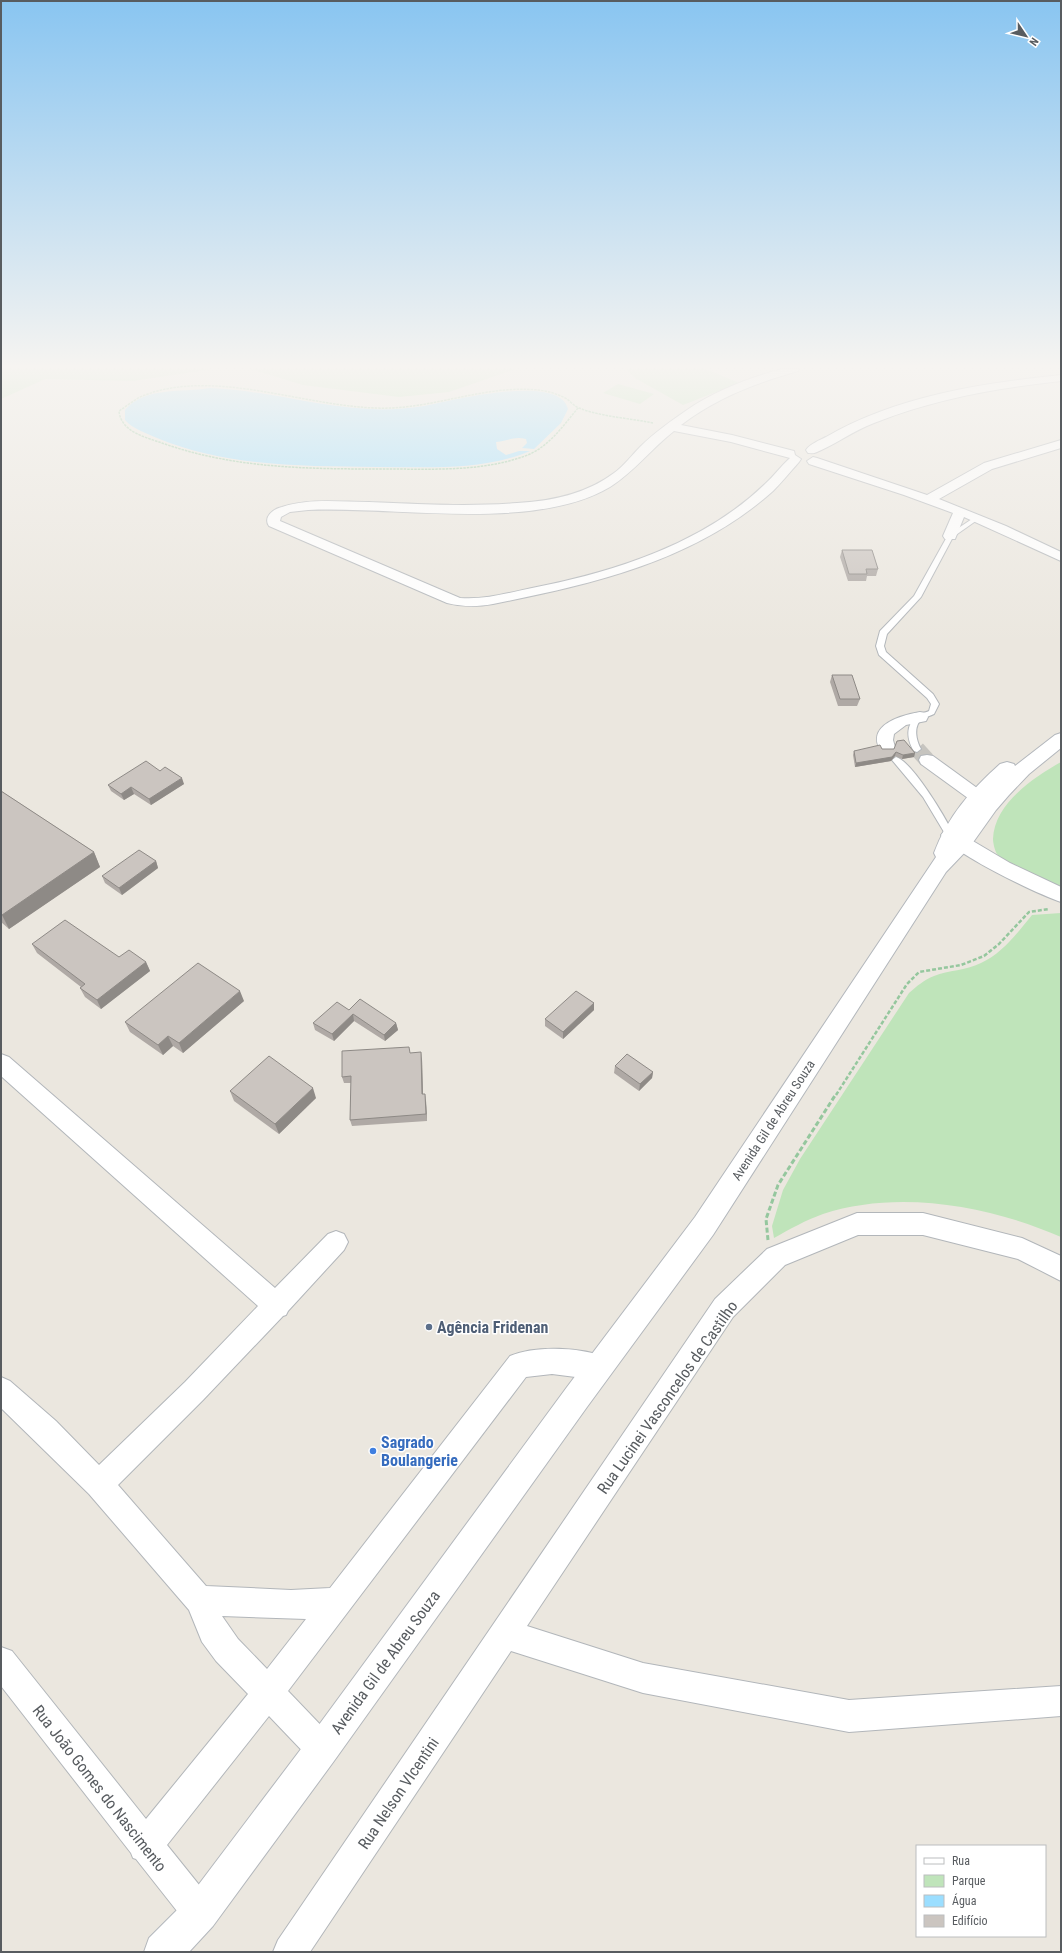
<svg xmlns="http://www.w3.org/2000/svg" width="1062" height="1953" font-family="'Roboto Condensed',sans-serif">
<style>
.green{fill:#bfe4ba}
.water{fill:#9bdeff}
.lines{fill:none;stroke-linecap:round;stroke-linejoin:round}
.street-tunnel{stroke:#c6c4bf;stroke-width:16;stroke-dasharray:16 8;stroke-linecap:butt}
.lane-casing{stroke:#b2b6ba;stroke-width:2}
.street-casing{stroke:#b2b6ba;stroke-width:2}
.secondary-casing{stroke:#b3b7bc;stroke-width:2}
.path-far2{stroke:#95c79e;stroke-width:1.5;stroke-dasharray:2.5 1;stroke-linecap:butt}
.path-far1{stroke:#95c79e;stroke-width:2.5;stroke-dasharray:4 2;stroke-linecap:butt}
.path{stroke:#95c79e;stroke-width:3;stroke-dasharray:5 2.5;stroke-linecap:butt}
.lane{fill:#fff;fill-rule:evenodd}
.street{fill:#fff;fill-rule:evenodd}
.secondary{fill:#fff;fill-rule:evenodd}
.wall{fill:#afa9a5}
.shaded-wall{fill:#8e8a86}
.building{fill:#cbc5c0;stroke:#8e8a86}
.service-dot{fill:#5c6f8a;stroke:#fff;stroke-width:1.5}
.shop-dot{fill:#3f7fe0;stroke:#fff;stroke-width:1.5}
.labels{text-anchor:middle;stroke-width:3;stroke-linejoin:round;paint-order:stroke}
.street-label{font-size:13px;fill:#585c60;stroke:#fff}
.near-service-label{font-size:16px;font-weight:bold;fill:#4e5e75;stroke:#fff;text-anchor:start}
.near-street-label{font-size:16px;fill:#585c60;stroke:#fff}
.near-shop-label{font-size:16px;font-weight:bold;fill:#366cbe;stroke:#fff;text-anchor:start}
</style>
<rect width="100%" height="100%" fill="#ebe7df"/>
<g class="green">
<polygon points="1,369 213,369 133,381 45,379 1,399"/>
<polygon points="250,369 516,369 449,392 399,397 303,385"/>
<polygon points="626,369 706,369 739,383 683,405 635,378"/>
<polygon points="618,384 654,394 640,404 603,393"/>
<path d="M1061,762v128c-20,-10 -49,-18 -64,-36 -2,-3 -4,-11 -4,-15 1,-35 41,-62 68,-77z"/>
<path d="M1061,913v324c-71,-31 -162,-48 -238,-23 -17,6 -33,15 -49,24l-2,-12 11,-36 17,-31 109,-166c8,-7 15,-13 25,-17 15,-6 31,-5 47,-13 21,-9 37,-31 51,-48z"/>
</g>
<path class="water" d="M210,388c74,3 138,31 214,18 24,-4 135,-34 144,3l-7,14 -27,26 -12,-1 5,-5 -1,-4c-12,-3 -17,2 -30,3l1,7 9,6 13,-4h11c-47,20 -102,16 -153,16 -75,-1 -150,0 -220,-29 -11,-5 -24,-9 -32,-18v-10c21,-24 56,-17 85,-22z"/>
<g class="lines">
<polyline class="street-tunnel" points="917,749 927,760"/>
<defs>
<g id="lane">
<path d="M975,517l5,1 -27,19 -32,60 -34,37 -3,12 2,6 47,42 6,10 -5,10c-4,2 -8,3 -12,5 -9,7 -6,21 -1,30l-4,3 -3,-1c-7,-11 -9,-26 3,-35 3,-3 8,-3 12,-5l2,-7 -4,-6 -48,-43 -3,-9 4,-15 34,-35 34,-61z"/>
<path d="M896,757c17,5 50,62 58,78l-1,2h-6l-24,-40 -31,-37z"/>
</g>
<g id="street">
<path d="M782,369h17l-1,2c-42,12 -82,27 -117,54l51,10 62,16 1,4 6,4 -2,3c-8,9 -17,20 -26,29 -78,70 -180,93 -280,113 -16,3 -30,3 -46,-1l-178,-77c-6,-9 4,-17 13,-19 27,-9 59,-5 87,-5 50,2 99,5 148,1 35,-2 69,-9 97,-30 10,-7 17,-17 26,-26 14,-14 31,-26 47,-37 29,-20 62,-32 95,-41zM674,431l57,11 59,16c-9,8 -16,18 -25,26 -62,60 -151,88 -233,104 -24,5 -48,12 -72,10l-180,-77 1,-4 9,-5 18,-2c87,-4 227,22 302,-23 24,-15 42,-39 64,-56z"/>
<path d="M1061,375v6c-64,7 -127,18 -187,42 -21,8 -38,21 -57,29 -4,2 -6,1 -9,1l-2,-3c4,-6 14,-10 20,-13 70,-41 156,-54 235,-62z"/>
<polygon points="1061,440 1061,448 992,469 939,499 1006,526 1061,552 1061,561 964,517 955,539 945,539 943,536 953,513 904,495 809,464 807,461 813,457 817,458 927,495 984,463"/>
<path d="M920,712l6,1 2,4 -2,4 -20,4 -12,9 -1,6 2,7 -2,4 -6,1 -6,-1c-16,-26 21,-36 39,-39z"/>
<polygon points="927,755 933,756 995,801 998,805 995,809 989,811 983,809 921,764 919,760 921,756"/>
<path d="M950,829l6,2 54,32 51,24v15c-22,-7 -109,-49 -120,-67l3,-4z"/>
<path d="M1,1054l8,3 266,231 53,-54 8,-3 8,3 4,8 -4,8 -56,61 -2,4 -3,1 -80,84 -85,85 88,101 85,4 39,-2 180,-232c26,-11 72,-9 98,2l4,9 -4,9 -9,4 -47,-6 -26,3 -238,314 45,47 5,11 -5,11 -11,5 -11,-5 -42,-44 -102,129 45,56 5,12 -5,12 -12,5 -12,-5 -52,-66 -3,-1 -2,-5 -130,-167v-39l11,4 134,168 102,-125 -32,-33 -14,-19 -13,-32 -100,-116 -88,-86v-31l9,4 46,40 43,44 86,-83 73,-76 -257,-230zM222,1616l84,3 -39,50 -29,-30z"/>
<polygon points="857,1213 923,1213 1022,1238 1061,1256 1061,1281 1018,1259 923,1235 858,1235 785,1265 733,1317 527,1626 643,1663 849,1700 1061,1686 1061,1716 849,1732 643,1693 511,1651 310,1952 273,1952 278,1940 715,1299 767,1249"/>
</g>
<path id="secondary" d="M1061,733v15l-32,26 -20,21 -13,15 -27,38 -23,24 -233,363 -126,172 -253,354 -121,165 -24,26h-45l5,-14 38,-38 123,-163 257,-350 128,-170 241,-360 -2,-4c14,-37 37,-63 66,-89l7,-2 7,2 1,2 40,-31z"/>
</defs>
<use href="#lane" class="lane-casing"/>
<use href="#street" class="street-casing"/>
<use href="#secondary" class="secondary-casing"/>
<path class="path-far2" d="M578,408c-15,18 -30,40 -53,48 -44,16 -93,13 -138,13 -77,0 -152,0 -225,-26 -17,-6 -41,-11 -43,-32 8,-5 17,-13 26,-16 74,-28 169,16 246,13 49,-2 97,-23 147,-18 10,1 20,4 29,9 4,3 7,7 12,9 23,9 50,10 74,15"/>
<polyline class="path-far1" points="836,1095 907,984 919,972 961,965 984,956 999,944 1029,912 1049,909"/>
<polyline class="path" points="768,1240 766,1219 778,1185 836,1094"/>
<use href="#lane" class="lane"/>
<use href="#street" class="street"/>
<use href="#secondary" class="secondary"/>
</g>
<g class="wall">
<polygon points="842,550 878,569 876,576 867,576 866,581 848,581 840,557"/>
<polygon points="832,675 860,699 857,706 838,706 830,682"/>
<polygon points="882,749 915,753 914,757 902,759 895,756 891,761 855,767 853,755 854,751"/>
<polygon points="160,771 184,784 151,805 134,794 124,800 111,791 108,785"/>
<polygon points="1,791 94,852 100,867 9,929 1,922"/>
<polygon points="156,861 158,868 122,895 105,883 102,876"/>
<polygon points="32,944 146,962 150,971 101,1009 85,997 80,988 81,987 37,953"/>
<polygon points="244,1001 183,1053 173,1046 163,1055 130,1032 125,1022"/>
<polygon points="594,1003 594,1010 563,1039 545,1026 545,1019"/>
<polygon points="349,1010 396,1023 398,1030 385,1041 354,1021 334,1041 315,1030 313,1023"/>
<polygon points="410,1053 422,1059 423,1094 426,1101 427,1121 352,1126 350,1120 351,1083 344,1083 342,1077"/>
<polygon points="615,1066 653,1072 652,1078 639,1091 614,1073"/>
<polygon points="230,1091 316,1098 279,1134 234,1101"/>
</g>
<g class="shaded-wall">
<polygon points="896,752 895,756 891,761 855,767 856,763"/>
<polygon points="915,753 914,757 902,759 903,755"/>
<polygon points="182,778 184,784 151,805 149,799"/>
<polygon points="131,787 134,794 124,800 121,794"/>
<polygon points="94,852 100,867 9,929 2,915"/>
<polygon points="156,861 158,868 122,895 119,888"/>
<polygon points="146,962 150,971 101,1009 97,1000"/>
<polygon points="240,991 244,1001 183,1053 179,1043"/>
<polygon points="594,1003 594,1010 563,1039 563,1032"/>
<polygon points="353,1014 354,1021 334,1041 332,1034"/>
<polygon points="396,1023 398,1030 385,1041 384,1035"/>
<polygon points="168,1036 173,1046 163,1055 158,1045"/>
<polygon points="421,1052 422,1059 423,1101 422,1094"/>
<polygon points="653,1072 652,1078 639,1091 640,1084"/>
<polygon points="313,1088 316,1098 279,1134 275,1124"/>
<polygon points="425,1094 426,1101 427,1121 426,1114"/>
</g>
<g class="building">
<polygon points="842,550 872,550 878,569 866,569 867,574 849,574"/>
<polygon points="832,675 852,675 860,699 840,699"/>
<polygon points="904,740 915,753 903,755 896,752 892,757 856,763 854,751 880,745 882,749 894,749 897,741"/>
<polygon points="146,761 160,771 165,767 182,778 149,799 131,787 121,794 108,785"/>
<polygon points="1,791 94,852 2,915 1,914"/>
<polygon points="139,850 156,861 119,888 102,876"/>
<polygon points="65,920 119,957 129,950 146,962 97,1000 80,988 85,984 32,944"/>
<polygon points="198,963 240,991 179,1043 168,1036 158,1045 125,1022"/>
<polygon points="576,991 594,1003 563,1032 545,1019"/>
<polygon points="360,999 396,1023 384,1035 353,1014 332,1034 313,1023 337,1002 349,1010"/>
<polygon points="409,1047 410,1053 421,1052 422,1094 425,1094 426,1114 350,1120 351,1076 342,1077 342,1051"/>
<polygon points="627,1054 653,1072 640,1084 615,1066"/>
<polygon points="269,1056 313,1088 275,1124 230,1091"/>
</g>
<linearGradient id="sky" x2="0" y2="1"><stop stop-color="#89c5f1"/><stop offset="0.57" stop-color="#f6f4f1"/><stop offset="1" stop-color="#f6f4f1" stop-opacity="0"/></linearGradient>
<rect width="1062" height="643" fill="url(#sky)"/>
<circle class="service-dot" cx="429" cy="1327" r="4"/>
<circle class="shop-dot" cx="373" cy="1451" r="4"/>
<g class="labels">
<g class="street-label">
<text transform="translate(773 1120) rotate(-57)" y="5">Avenida Gil de Abreu Souza</text>
</g>
<g class="near-service-label">
<text x="437" y="1333">Agência Fridenan</text>
</g>
<g class="near-street-label">
<text transform="translate(667 1397) rotate(-55)" y="6">Rua Lucinei Vasconcelos de Castilho</text>
<text transform="translate(385 1662) rotate(-54)" y="6">Avenida Gil de Abreu Souza</text>
<text transform="translate(100 1788) rotate(52)" y="6">Rua João Gomes do Nascimento</text>
<text transform="translate(398 1793) rotate(-56)" y="6">Rua Nelson VIcentini</text>
</g>
<g class="near-shop-label">
<text x="381" y="1448">Sagrado<tspan x="381" dy="18">Boulangerie</tspan></text>
</g>
</g>
<rect width="1062" height="1953" fill="none" stroke="#585c60" stroke-width="4"/>
<rect x="916" y="1845" width="130" height="92" fill="#ffffff" stroke="#bcbebf"/>
<rect x="924" y="1858" width="20" height="6" fill="#ffffff" stroke="#bcbebf"/>
<text x="952" y="1865" font-size="12" fill="#585c60">Rua</text>
<rect x="924" y="1875" width="20" height="12" fill="#bfe4ba" stroke="#bcbebf"/>
<text x="952" y="1885" font-size="12" fill="#585c60">Parque</text>
<rect x="924" y="1895" width="20" height="12" fill="#9bdeff" stroke="#bcbebf"/>
<text x="952" y="1905" font-size="12" fill="#585c60">Água</text>
<rect x="924" y="1915" width="20" height="12" fill="#cbc5c0" stroke="#bcbebf"/>
<text x="952" y="1925" font-size="12" fill="#585c60">Edifício</text>
<g transform="translate(1026 36) rotate(125)" stroke="#ffffff" stroke-width="3" paint-order="stroke">
<path d="M0-3L7 15L0 10L-7 15Z" fill="#585c60"/>
<text y="-6" font-size="11" font-weight="bold" text-anchor="middle" fill="#585c60">N</text>
</g>
</svg>
